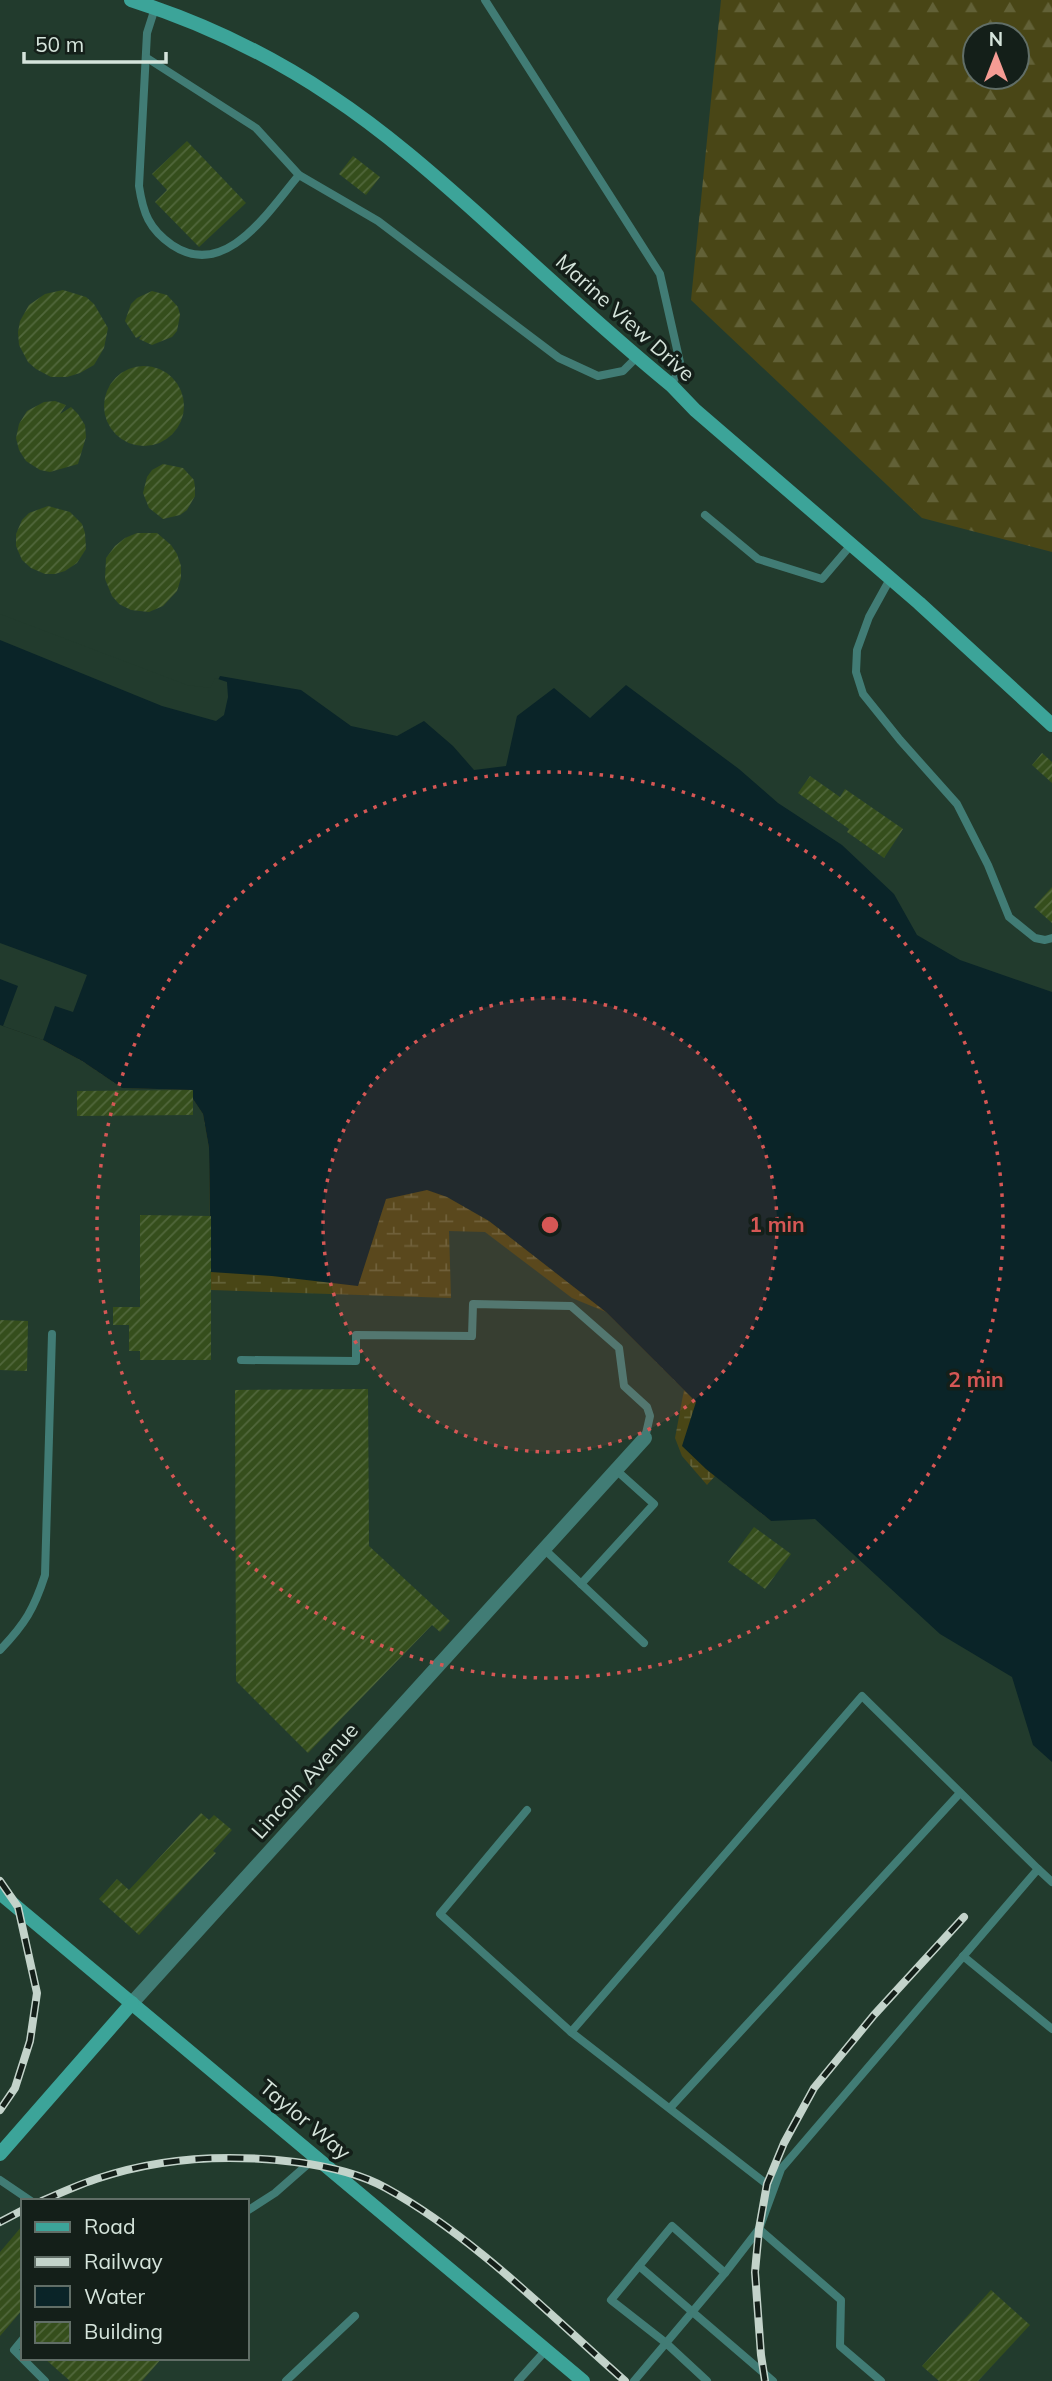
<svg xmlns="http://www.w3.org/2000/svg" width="1052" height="2381" font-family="Mulish,sans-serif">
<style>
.forest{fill:url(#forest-firs);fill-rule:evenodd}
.wetland{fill:url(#wetland-marsh)}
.water{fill:#0a2428}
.pier{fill:#223b2d}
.building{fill:url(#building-hatch)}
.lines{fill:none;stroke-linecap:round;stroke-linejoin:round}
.lane{stroke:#417c75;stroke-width:8}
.street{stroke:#417c75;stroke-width:14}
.secondary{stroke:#3ca499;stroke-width:14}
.rail-casing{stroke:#c3d3ca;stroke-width:8}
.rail{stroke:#141f19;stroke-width:5;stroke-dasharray:16;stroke-linecap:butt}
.ring{fill:none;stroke:#d65755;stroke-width:3.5;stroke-dasharray:3.5 7}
.labels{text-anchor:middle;stroke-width:7;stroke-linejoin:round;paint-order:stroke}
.street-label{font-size:21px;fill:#d5e4db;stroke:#141f19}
.centre{fill:#d65755;stroke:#141f19;stroke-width:3.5}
.ring-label{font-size:21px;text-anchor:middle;font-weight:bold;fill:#d65755;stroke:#141f19;stroke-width:7;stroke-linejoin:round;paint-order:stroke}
</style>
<defs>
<pattern id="forest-firs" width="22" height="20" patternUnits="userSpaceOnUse" patternTransform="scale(1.75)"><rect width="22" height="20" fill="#494616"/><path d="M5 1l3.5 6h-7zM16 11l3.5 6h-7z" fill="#626137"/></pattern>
<pattern id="wetland-marsh" width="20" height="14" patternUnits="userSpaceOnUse" patternTransform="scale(1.75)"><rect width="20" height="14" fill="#494616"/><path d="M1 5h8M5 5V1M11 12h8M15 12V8" fill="none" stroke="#626137"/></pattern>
<pattern id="building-hatch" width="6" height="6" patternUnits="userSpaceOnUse" patternTransform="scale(1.75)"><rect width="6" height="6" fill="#354e1c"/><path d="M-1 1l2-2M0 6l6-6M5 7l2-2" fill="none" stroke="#51673c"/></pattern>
</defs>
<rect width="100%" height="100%" fill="#223b2d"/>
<path class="forest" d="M721,0h331v552l-130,-34 -231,-218zM975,35h42v42h-42z"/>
<polygon class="wetland" points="0,1025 519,1194 774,1487 771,1521 715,1476 707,1485 682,1456 675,1438 684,1390 606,1312 572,1298 485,1232 449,1231 451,1298 211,1290 209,1148 203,1114 193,1099 193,1090 122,1088 82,1061 43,1040"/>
<polygon class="water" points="0,617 186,688 212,692 220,676 301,690 351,726 397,736 424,721 453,746 474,770 506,766 517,716 554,688 590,718 626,685 739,769 778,803 842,845 894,894 917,935 960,960 1052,992 1052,1762 1033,1745 1012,1677 940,1634 815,1519 771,1521 706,1469 682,1446 696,1402 606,1312 489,1221 447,1197 427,1190 386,1199 358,1286 272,1276 211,1272 209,1148 203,1114 193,1099 193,1090 122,1088 82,1061 43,1040 0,1025"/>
<g class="pier">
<polygon points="0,614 187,685 210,688 215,678 227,682 228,697 224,715 216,721 162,706 0,640"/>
<polygon points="0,943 87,975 73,1012 55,1006 43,1040 3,1026 18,986 0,979"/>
</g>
<g class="building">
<polygon points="187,141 246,203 199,247 155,202 167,190 152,174"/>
<polygon points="353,156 380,177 366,195 339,174"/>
<polygon points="63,290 86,297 94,304 108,328 104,348 94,365 80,373 67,377 51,377 36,369 28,362 19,345 18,332 20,321 29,305 45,294"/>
<polygon points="152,291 167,295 178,307 180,315 177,331 172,337 152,345 139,339 142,335 136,338 125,321 131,304 137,298"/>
<circle cx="144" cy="406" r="40"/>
<polygon points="55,401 66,405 60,414 71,407 78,414 85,425 86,437 78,464 50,472 40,470 26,461 19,450 16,438 19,424 27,411 44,402"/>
<polygon points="163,464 183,468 194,480 195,488 195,496 187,510 180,515 163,519 149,508 143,493 147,477 152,470"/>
<polygon points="48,506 70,512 82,524 85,533 86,549 77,563 65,571 55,574 45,574 31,568 22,560 16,546 16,534 22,520 29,513"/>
<polygon points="137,533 157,533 171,545 177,554 181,566 181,578 177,591 163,606 149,612 131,610 119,604 112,596 105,579 106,558 115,546 125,538"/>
<polygon points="1042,753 1052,762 1052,783 1032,765"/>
<polygon points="810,776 840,797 845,789 903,829 884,858 847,832 849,829 798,793"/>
<polygon points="1052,887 1052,923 1034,907"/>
<polygon points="193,1090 193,1115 77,1116 77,1091"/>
<polygon points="140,1215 211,1216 211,1360 140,1360 140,1351 129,1351 129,1325 113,1325 113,1307 140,1307"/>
<polygon points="0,1320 28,1321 27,1371 0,1370"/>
<polygon points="368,1389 369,1546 450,1621 440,1632 432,1625 308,1753 236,1681 235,1390"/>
<polygon points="754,1527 791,1554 765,1589 728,1562"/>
<polygon points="201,1813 209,1820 214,1815 232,1830 213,1851 216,1853 139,1935 99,1899 117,1879 129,1890"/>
<polygon points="23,2225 23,2309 0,2336 0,2252"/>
<polygon points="991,2290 1030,2325 978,2381 939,2381 922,2366"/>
<polygon points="44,2358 162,2358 142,2381 70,2381"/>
</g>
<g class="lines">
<g class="lane">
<polyline points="485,0 660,274 681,367 671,385"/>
<path d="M155,8l-8,25 -8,153c4,27 10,43 33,59 54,36 97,-35 127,-70"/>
<polyline points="147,58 256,128 299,175 378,221 559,358 598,376 623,371 637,357"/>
<polyline points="705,515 758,559 822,579 851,545"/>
<polyline points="890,579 869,617 857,650 856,672 863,694 900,740 957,804 988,865 1009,917 1035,938 1045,940 1052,938"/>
<polyline points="241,1360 356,1361 356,1335 472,1336 473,1304 571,1306 619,1348 624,1386 647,1407 650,1416 645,1438"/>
<polyline points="544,1549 644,1643"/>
<polyline points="581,1584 654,1504 616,1470"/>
<path d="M0,1650c25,-26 34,-41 45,-75l7,-241"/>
<polyline points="527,1810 440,1914 571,2032 773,2189"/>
<polyline points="963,1956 1052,2029"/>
<polyline points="571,2032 862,1696 1038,1869"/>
<polyline points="670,2108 960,1793"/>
<polyline points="0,2180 31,2201"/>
<polyline points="247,2211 275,2193 316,2157"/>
<polyline points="759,2229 841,2300 840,2346 881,2381"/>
<polyline points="639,2266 773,2381"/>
<polyline points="725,2273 759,2229 781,2169 1038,1869 1052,1882"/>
<polyline points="23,2339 14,2350 45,2381"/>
<polyline points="286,2381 355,2316"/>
<polyline points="518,2381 546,2350"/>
<path d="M634,2381c30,-36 61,-72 91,-108l-53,-47 -61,74 55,43 41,38"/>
</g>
<polyline class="street" points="132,2003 645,1438"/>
<g class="secondary">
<path d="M131,0c70,22 139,55 200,96 53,35 102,78 149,120 63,57 125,115 191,169l24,25 224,193 133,122"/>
<polyline points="0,1893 583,2381"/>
<polyline points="0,2154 132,2003"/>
</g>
<defs>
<g id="rail">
<polyline points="0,1881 18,1907 37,1993 30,2041 15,2088 0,2110"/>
<path d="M42,2201c18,-8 36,-16 54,-22 64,-22 133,-25 199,-17 31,4 64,11 91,26 87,48 164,127 239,193"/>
<polyline points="0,2222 23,2210"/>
<polyline points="765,2381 761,2355 755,2272 759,2229 767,2184 784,2143 814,2088 874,2015 964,1917"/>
</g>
</defs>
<use href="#rail" class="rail-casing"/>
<use href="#rail" class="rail"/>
</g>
<circle cx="550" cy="1225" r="227" fill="#d65755" fill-opacity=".12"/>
<g class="ring">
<circle cx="550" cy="1225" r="227"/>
<circle cx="550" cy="1225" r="453"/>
</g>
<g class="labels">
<g class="street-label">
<text transform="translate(625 318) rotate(42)" y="7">Marine View Drive</text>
<text transform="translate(305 1781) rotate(-48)" y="7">Lincoln Avenue</text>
<text transform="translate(305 2120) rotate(40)" y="7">Taylor Way</text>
</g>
</g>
<circle cx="550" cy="1225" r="10" class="centre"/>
<g class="ring-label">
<text x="777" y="1232">1 min</text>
<text x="976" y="1387">2 min</text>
</g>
<rect x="21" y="2199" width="228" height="161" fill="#141f19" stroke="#616e67" stroke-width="2"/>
<rect x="35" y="2222" width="35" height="10" fill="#3ca499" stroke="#616e67" stroke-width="2"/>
<text x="84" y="2234" font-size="21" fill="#d5e4db">Road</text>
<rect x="35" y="2257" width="35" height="10" fill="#c3d3ca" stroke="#616e67" stroke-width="2"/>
<text x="84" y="2269" font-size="21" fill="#d5e4db">Railway</text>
<rect x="35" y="2286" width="35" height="21" fill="#0a2428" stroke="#616e67" stroke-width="2"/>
<text x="84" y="2304" font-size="21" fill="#d5e4db">Water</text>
<rect x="35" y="2322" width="35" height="21" fill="url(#building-hatch)" stroke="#616e67" stroke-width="2"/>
<text x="84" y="2339" font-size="21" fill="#d5e4db">Building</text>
<g transform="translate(996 56)"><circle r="33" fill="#141f19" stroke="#616e67" stroke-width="2"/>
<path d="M0-5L12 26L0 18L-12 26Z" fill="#f59c94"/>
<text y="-10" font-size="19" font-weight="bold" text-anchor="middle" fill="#d5e4db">N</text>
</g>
<path d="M24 52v10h142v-10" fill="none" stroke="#d5e4db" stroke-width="3.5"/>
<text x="35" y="52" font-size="21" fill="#d5e4db" stroke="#141f19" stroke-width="5" paint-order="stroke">50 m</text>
</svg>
